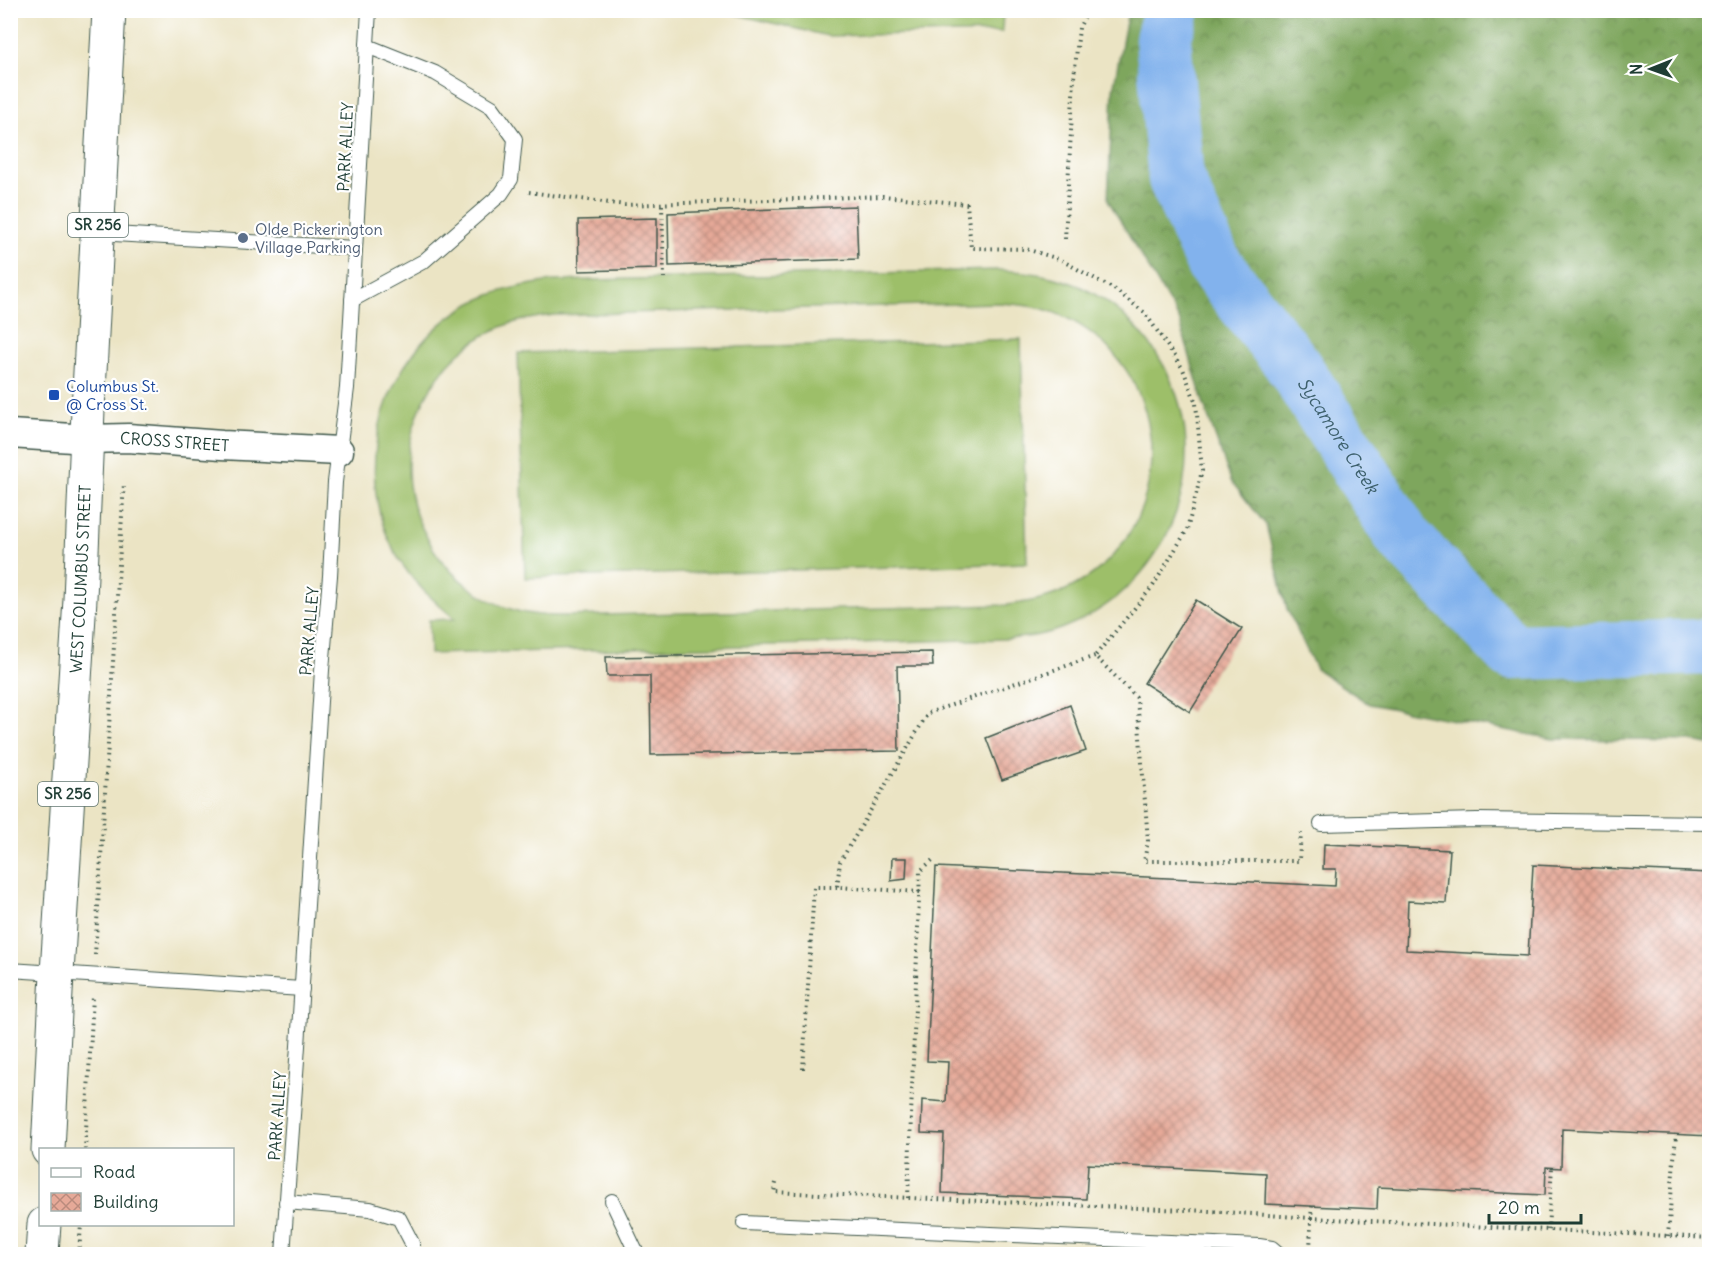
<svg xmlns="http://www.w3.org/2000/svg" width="1720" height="1265" font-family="Delius,sans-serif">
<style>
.forest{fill:url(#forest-crowns);stroke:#4e7248;stroke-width:1.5}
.garden{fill:#9dbf69;stroke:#5e7e4e;stroke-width:1.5;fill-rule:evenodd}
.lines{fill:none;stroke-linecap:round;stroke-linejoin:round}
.river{stroke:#82b2ed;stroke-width:56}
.building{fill:url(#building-cross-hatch)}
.service-casing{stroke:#3e564a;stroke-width:16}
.minor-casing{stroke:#3e564a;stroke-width:31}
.primary-casing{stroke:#3e564a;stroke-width:35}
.path{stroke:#3e564a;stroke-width:4;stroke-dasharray:1.5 4.5;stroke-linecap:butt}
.service{stroke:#fff;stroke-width:14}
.minor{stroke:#fff;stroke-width:28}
.primary{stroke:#fff;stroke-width:33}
.service-dot{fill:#5c6f8a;stroke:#fff;stroke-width:2}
.transit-dot{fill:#1a4fb4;stroke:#fff;stroke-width:2}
.labels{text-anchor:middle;stroke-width:4.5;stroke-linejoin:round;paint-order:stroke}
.shield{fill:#fff;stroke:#627771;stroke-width:1.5}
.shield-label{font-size:15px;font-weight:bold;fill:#1f3d34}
.street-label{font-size:16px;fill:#1f3d34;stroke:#fff}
.service-label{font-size:16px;fill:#4e5e75;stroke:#fff;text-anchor:start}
.transit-label{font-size:16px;fill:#164399;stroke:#fff;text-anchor:start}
.water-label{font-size:18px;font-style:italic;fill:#3d606c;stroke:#fff}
</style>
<defs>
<pattern id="forest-crowns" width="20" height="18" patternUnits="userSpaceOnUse" patternTransform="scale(1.5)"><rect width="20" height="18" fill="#7ea65d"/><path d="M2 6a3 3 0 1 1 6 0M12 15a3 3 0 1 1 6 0" fill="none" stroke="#67884e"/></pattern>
<pattern id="building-cross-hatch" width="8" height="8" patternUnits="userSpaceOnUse" patternTransform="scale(1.5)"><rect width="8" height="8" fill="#e6a998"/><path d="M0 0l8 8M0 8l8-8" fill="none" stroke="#ba8b7d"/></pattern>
</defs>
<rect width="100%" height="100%" fill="#fff"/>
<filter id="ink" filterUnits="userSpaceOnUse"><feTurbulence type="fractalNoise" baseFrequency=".0167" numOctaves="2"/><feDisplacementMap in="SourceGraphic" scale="12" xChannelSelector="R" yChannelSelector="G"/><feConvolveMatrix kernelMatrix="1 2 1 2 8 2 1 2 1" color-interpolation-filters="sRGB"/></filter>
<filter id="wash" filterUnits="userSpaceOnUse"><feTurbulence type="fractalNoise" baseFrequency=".008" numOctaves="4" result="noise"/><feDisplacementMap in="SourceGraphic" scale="24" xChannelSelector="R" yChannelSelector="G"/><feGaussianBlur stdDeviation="1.35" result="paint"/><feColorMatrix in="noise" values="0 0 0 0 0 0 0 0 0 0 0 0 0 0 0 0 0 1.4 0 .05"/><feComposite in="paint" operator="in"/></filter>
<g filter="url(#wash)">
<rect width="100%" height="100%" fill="#ebe4c4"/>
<polygon class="forest" points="1128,11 1709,11 1709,744 1692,741 1553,739 1369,704 1316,669 1287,609 1266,525 1231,481 1203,402 1179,319 1108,200 1113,90"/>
<g class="garden">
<polygon points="721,11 1003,11 1002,32 828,36"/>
<path d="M997,270c29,1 57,5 84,17 32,15 58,40 77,69 63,100 15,229 -93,271 -18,8 -38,10 -57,12l-578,15 -1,-34 26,-1c-23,-20 -42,-36 -58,-63 -50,-87 -13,-205 73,-252 26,-14 54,-19 83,-23zM998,303c15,1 30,2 45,6 26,7 51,23 69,43 65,71 47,190 -40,235 -21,11 -42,15 -66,18l-443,11c-16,0 -31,-1 -46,-5 -33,-9 -64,-32 -83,-61 -6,-11 -12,-21 -17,-33 -29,-76 15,-167 92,-193 15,-5 30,-7 45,-9z"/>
<polygon points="1021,339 1027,563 525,578 518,353"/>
</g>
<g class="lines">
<path class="river" id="s1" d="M1172,10l-9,29 13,140 38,85 76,97 113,176 109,115 198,-5"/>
</g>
<g id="blocks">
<g class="building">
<polygon points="856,206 858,259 669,266 668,213"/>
<polygon points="657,218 657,269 579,271 578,220"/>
<polygon points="1196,600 1242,629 1190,712 1144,683"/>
<polygon points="932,652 933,666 897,666 899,751 651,755 650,676 607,676 606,657"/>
<polygon points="1070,705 1086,751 1002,780 986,738"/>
<polygon points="1324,844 1450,850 1446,903 1408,901 1406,950 1528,956 1533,865 1710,873 1710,1136 1562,1129 1561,1168 1546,1167 1545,1195 1378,1187 1377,1209 1265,1204 1266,1173 1088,1164 1086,1199 942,1193 944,1134 921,1133 922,1100 946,1102 948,1062 927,1061 936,867 1335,886 1336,869 1323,869"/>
<polygon points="892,858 907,858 906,879 891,881"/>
</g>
</g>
</g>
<g filter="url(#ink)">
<use href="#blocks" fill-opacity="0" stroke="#3e564a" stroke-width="1.5"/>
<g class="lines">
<defs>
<g id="service">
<polyline points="97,233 355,248"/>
<polyline points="352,300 424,261 501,194 511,179 515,139 492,107 435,73 367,46"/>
<polyline points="1321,824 1477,820 1710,823"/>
<polyline points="10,970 302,989"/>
<polyline points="612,1201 637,1254"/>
<polyline points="286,1202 370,1209 399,1218 412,1243 412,1254"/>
<polyline points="744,1223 1259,1246 1272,1248 1279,1254"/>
<polyline points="283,1254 298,1046 322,670 330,576 335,482 347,388 369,10"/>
</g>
<g id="minor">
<path id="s2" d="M10,434l78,5 40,-1 94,7 117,6"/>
</g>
<g id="primary">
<path id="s3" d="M48,1150l9,-177 23,-374 8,-189 21,-400"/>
<polyline points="42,1254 44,1224"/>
</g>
</defs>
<use href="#service" class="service-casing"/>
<use href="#minor" class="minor-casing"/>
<use href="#primary" class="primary-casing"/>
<g class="path">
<polyline points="529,192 625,205 883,196 967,204 971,248 1026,249 1059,259 1114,289 1145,313 1183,369 1196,403 1202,471 1187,530 1153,586 1095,656 1137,698 1148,841 1144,861 1299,861 1301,833"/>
<polyline points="662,205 664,278"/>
<polyline points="1065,239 1074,78 1079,28 1088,10"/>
<polyline points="920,892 837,887 840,862 928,713 1095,656"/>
<polyline points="95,955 124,483"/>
<polyline points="803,1069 814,887 837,887"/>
<polyline points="85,1150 93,996"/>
<polyline points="776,1183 774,1192 1209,1211 1311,1218 1310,1254"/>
<polyline points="908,1198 920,871 935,858"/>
<polyline points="1312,1206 1311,1218 1710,1238"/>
<polyline points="1548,1230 1552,1167"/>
<polyline points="1668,1236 1676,1134"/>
<polyline points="79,1254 81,1224"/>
</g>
<use href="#service" class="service"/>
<use href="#minor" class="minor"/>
<use href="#primary" class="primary"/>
</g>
</g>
<circle class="service-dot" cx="243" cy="238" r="6"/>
<rect class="transit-dot" x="48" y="389" width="12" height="12" rx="3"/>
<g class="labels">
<g class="shield">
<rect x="68" y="213" width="60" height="24" rx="4.5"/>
<rect x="38" y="782" width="60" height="24" rx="4.5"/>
</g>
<g class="shield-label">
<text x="98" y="230">SR 256</text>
<text x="68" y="799">SR 256</text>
</g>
<g class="street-label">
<text transform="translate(345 147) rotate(-87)" y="6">PARK ALLEY</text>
<text dy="6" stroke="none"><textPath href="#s2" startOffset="165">CROSS STREET</textPath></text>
<text dy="6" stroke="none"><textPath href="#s3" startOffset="572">WEST COLUMBUS STREET</textPath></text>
<text transform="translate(309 631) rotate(-85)" y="6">PARK ALLEY</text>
<text transform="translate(277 1116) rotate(-86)" y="6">PARK ALLEY</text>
</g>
<g class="service-label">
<text x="255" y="235">Olde Pickerington<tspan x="255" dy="18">Village Parking</tspan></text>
</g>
<g class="transit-label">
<text x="66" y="392">Columbus St.<tspan x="66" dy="18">@ Cross St.</tspan></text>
</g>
<g class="water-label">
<text dy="6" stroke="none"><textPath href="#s1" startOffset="476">Sycamore Creek</textPath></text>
</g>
</g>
<rect width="1720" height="1265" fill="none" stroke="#fff" stroke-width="36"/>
<rect x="39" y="1148" width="195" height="78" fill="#ffffff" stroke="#a5b1ae" stroke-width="1.5"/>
<rect x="51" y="1168" width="30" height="9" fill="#ffffff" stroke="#a5b1ae" stroke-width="1.5"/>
<text x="93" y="1178" font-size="18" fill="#1f3d34">Road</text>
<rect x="51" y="1193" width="30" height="18" fill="url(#building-cross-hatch)" stroke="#a5b1ae" stroke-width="1.5"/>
<text x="93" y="1208" font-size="18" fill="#1f3d34">Building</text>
<g transform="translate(1651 69) rotate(269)" stroke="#ffffff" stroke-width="4.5" paint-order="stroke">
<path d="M0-4.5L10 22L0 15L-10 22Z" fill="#1f3d34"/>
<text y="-9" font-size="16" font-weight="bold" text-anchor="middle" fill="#1f3d34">N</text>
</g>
<path d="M1489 1214v9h92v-9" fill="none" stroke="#1f3d34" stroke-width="3"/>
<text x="1498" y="1214" font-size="18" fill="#1f3d34" stroke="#ffffff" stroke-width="4.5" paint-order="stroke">20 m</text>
</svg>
